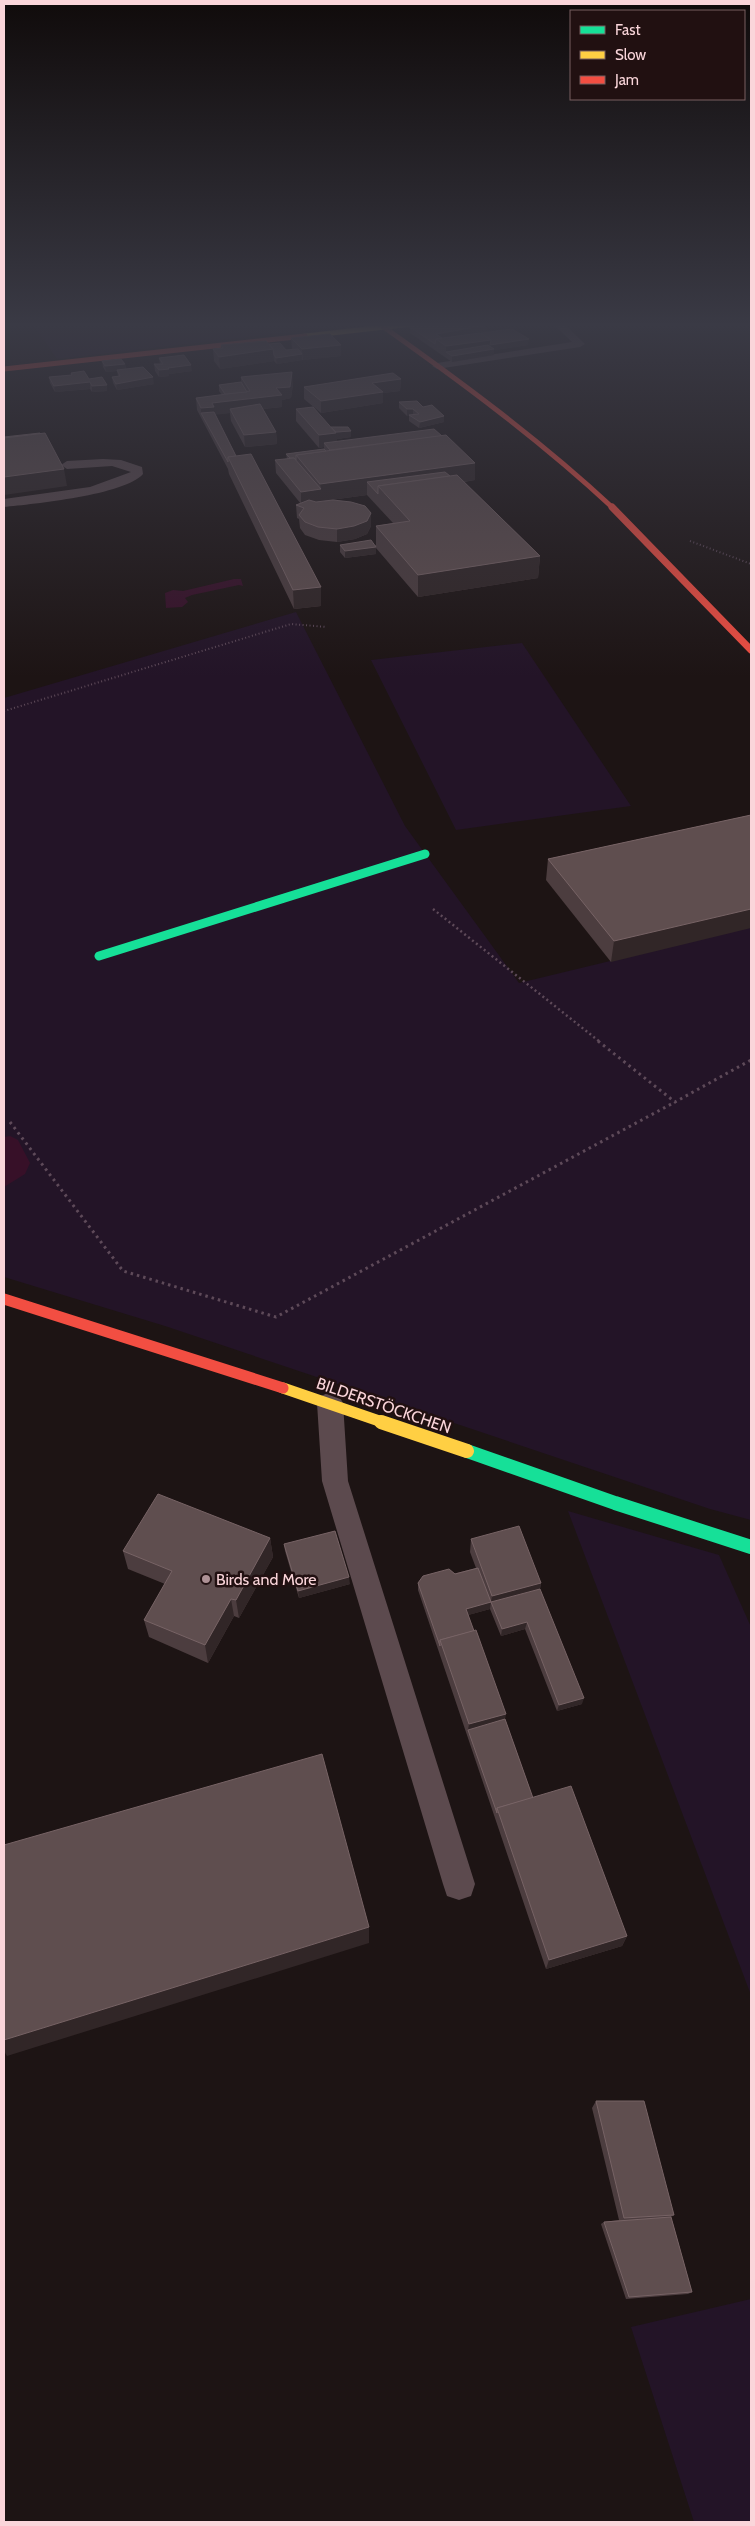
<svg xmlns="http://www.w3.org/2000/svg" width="755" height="2526" font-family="Cabin,sans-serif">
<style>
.green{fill:#231427}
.water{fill:#371028}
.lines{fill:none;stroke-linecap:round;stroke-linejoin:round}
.path-far2{stroke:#5e4a59;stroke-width:2;stroke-dasharray:1 2.5;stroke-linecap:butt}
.path-far1{stroke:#5e4a59;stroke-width:2.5;stroke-dasharray:2 3;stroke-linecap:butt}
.path{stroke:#5e4a59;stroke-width:3;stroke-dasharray:2.5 4;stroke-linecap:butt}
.lane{fill:#5c4a4e;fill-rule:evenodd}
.fast-far1{stroke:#16e098;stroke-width:9}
.fast{stroke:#16e098;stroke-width:14}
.slow-far2{stroke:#ffcf43;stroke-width:5}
.slow-far1{stroke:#ffcf43;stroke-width:11}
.slow{stroke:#ffcf43;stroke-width:14}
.jam-far2{stroke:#f24e42;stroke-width:5}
.jam-far1{stroke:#f24e42;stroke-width:7}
.jam{stroke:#f24e42;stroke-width:11}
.wall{fill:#4c3d3f}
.shaded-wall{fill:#312627}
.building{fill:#5f4e4f;stroke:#776365}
.poi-dot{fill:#ad9195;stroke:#211011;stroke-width:2}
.labels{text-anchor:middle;stroke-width:5;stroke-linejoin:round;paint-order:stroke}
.street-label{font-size:16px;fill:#fad5da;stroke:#211011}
.poi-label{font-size:16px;fill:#fad5da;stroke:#211011;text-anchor:start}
</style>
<rect width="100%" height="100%" fill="#1d1414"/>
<g class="green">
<polygon points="32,323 359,323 360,324 57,359"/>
<polygon points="296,612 405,826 519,983 751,927 751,1520 710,1509 165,1326 4,1277 4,698"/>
<polygon points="522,643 631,806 456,830 371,660"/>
<polygon points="568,1511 719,1555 751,1627 751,1995"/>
<polygon points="751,2299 751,2522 694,2522 631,2327"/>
</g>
<g class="water">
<polygon points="234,579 241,579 243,586 239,585 192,595 185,598 188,602 182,607 166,608 165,593 173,590 183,591"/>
<polygon points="10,1136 18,1140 30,1163 25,1174 4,1187 4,1137"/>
</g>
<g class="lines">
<g class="path-far2">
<polyline points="690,541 751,564"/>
<polyline points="4,711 291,624 327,627"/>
</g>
<polyline class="path-far1" points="433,909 600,1042"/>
<g class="path">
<polyline points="598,1041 675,1102 751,1060"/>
<polyline points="10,1122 123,1271 276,1317 675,1102"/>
</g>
<g class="lane">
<polygon points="552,323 563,323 585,344 580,347 437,369 432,366 437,363 572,342"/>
<path d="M103,459l18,1 21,7 1,7c-18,21 -110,30 -139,33v-8l86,-12 41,-15 -19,-6 -45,3 -6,-4 6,-4z"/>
<polygon points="330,1392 339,1396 343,1403 348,1481 475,1884 471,1896 459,1900 447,1896 443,1884 322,1481 317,1403 321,1396"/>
</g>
<polyline class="fast-far1" points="99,956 425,854"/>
<polyline class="fast" points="467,1451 615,1503 751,1547"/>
<polyline class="slow-far2" points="305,336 421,323"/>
<polyline class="slow-far1" points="283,1388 385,1423"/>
<polyline class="slow" points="381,1422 467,1451"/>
<g class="jam-far2">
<path d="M378,323c82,58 162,117 235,185"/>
<polyline points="4,369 305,336"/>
</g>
<polyline class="jam-far1" points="612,507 751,650"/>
<polyline class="jam" points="4,1299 283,1388"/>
</g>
<g class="wall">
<polygon points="487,325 487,331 460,336 528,345 494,350 494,355 452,362 410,333 410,327 432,327"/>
<polygon points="291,338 341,356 302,360 277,364 274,361 220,369 214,361 213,349 221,348 221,345 269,344 286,350 292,349"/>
<polygon points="159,358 192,371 169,374 169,376 159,377 155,371 154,364 160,364"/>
<polygon points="102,361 125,364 126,369 154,384 117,390 113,383 112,377 118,376 117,371 106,372 103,367"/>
<polygon points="71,373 107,385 107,391 92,392 90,389 55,392 50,383 49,377 72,375"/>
<polygon points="241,377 293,384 291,398 282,400 282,407 263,409 276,432 277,444 245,447 231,421 230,413 215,414 236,456 321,587 321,606 294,609 229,474 228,469 197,410 196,398 222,395 219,391 219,385 241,382"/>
<polygon points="401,379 400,391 383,393 383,403 321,413 304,399 304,387"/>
<polygon points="399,402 423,407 444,416 444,422 419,428 409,421 409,415 407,416 399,408"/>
<polygon points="296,409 331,427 351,431 351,437 337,439 337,441 475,480 464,482 540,556 538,578 418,597 376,548 376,554 345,558 340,552 340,545 376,545 376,526 393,523 367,495 316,502 371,526 367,534 355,539 337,542 319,540 305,535 300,528 299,519 297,518 296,505 301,504 276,473 275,460 287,459 286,454 324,449 324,447 319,448 296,421"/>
<polygon points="751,815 611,962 546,880 548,859"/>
<polygon points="270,1538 273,1557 239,1618 234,1616 208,1663 149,1637 144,1620 165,1584 128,1569 123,1551"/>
<polygon points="471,1539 541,1583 540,1589 582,1704 557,1711 525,1629 501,1636 490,1609 468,1615 533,1798 627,1936 622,1946 546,1969 418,1590 418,1583 476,1568 470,1552"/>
<polygon points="284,1544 350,1584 299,1598 285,1551"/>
<polygon points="596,2101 674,2215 671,2217 692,2292 688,2294 626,2299 601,2224 604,2222 619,2220 592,2108"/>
</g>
<g class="shaded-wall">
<polygon points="487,325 487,331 436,340 436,334"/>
<polygon points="529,339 528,345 494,350 494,355 452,362 452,356 446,352 446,346 491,340"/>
<polygon points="341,345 341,356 303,360 302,349"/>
<polygon points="273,349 274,361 220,369 219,357"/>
<polygon points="302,354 302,360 277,364 276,358"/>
<polygon points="125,364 126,370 106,372 105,366"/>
<polygon points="191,365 192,371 169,374 169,376 159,377 159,370 168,368"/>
<polygon points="292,372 293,384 291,398 282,400 282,407 232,412 230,409 230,413 214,415 201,413 201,408 212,403 276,388"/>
<polygon points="153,377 154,384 117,390 116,384"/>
<polygon points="401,379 400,391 383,393 383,403 321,413 321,401 372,383"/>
<polygon points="90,382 90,389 55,392 54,386"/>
<polygon points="107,385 107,391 92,392 92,386"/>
<polygon points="407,409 413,409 413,415 407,416"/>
<polygon points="444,416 444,422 419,428 420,422"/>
<polygon points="351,431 351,437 337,439 337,445 324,443 324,447 319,448 319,435"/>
<polygon points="276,432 277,444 245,447 244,435"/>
<polygon points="475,463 475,480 384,493 378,486 367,482 367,495 301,504 301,492 321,489 320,484"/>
<polygon points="64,469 67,486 4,495 4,477"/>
<polygon points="371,513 371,526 367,534 355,539 337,542 337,529"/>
<polygon points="376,547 376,554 345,558 345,551"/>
<polygon points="540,556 538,578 418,597 418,575"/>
<polygon points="321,587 321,606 294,609 293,590"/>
<polygon points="751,909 751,928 611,962 614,941"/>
<polygon points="270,1538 273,1557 239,1618 236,1600"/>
<polygon points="349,1577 350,1584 299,1598 298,1591"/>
<polygon points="541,1583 539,1596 491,1602 490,1609 465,1616 466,1609 491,1602 492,1596"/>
<polygon points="231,1599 234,1616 208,1663 205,1645"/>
<polygon points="527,1622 525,1629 501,1636 502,1629"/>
<polygon points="584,1698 582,1704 557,1711 559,1705"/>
<polygon points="506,1714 504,1726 468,1730 469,1724"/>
<polygon points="369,1927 369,1943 7,2056 4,2051 4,2040"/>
<polygon points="627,1936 622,1946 546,1969 549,1960"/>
</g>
<g class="building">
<polygon points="457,323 485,323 487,325 436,334 442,338 436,339 435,344 410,327 428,324 432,327"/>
<polygon points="512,329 529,339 490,345 491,340 481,333"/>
<polygon points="480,333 491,340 446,346 436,339"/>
<polygon points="330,334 341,345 302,349 291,338"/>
<polygon points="266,341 273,349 219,357 213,349 223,348 221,345"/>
<polygon points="280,343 286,350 298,349 302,354 276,358 274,355 273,349 269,344"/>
<polygon points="488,345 494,349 452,356 446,352"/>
<polygon points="184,355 191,365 168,368 169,369 159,370 154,364 163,364 159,358"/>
<polygon points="121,359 125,364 105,366 102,361"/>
<polygon points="143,367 153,377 116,384 112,377 120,376 117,370"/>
<polygon points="84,371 89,379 102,377 107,385 92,386 90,382 54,386 49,377 72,375 71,373"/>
<polygon points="292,372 290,387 276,388 282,395 212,403 214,407 201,408 196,398 250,391 241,377"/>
<polygon points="393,373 401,379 372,383 383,392 321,401 304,387"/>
<polygon points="241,382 247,392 225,394 219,385"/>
<polygon points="417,401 423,407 432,405 444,416 420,422 409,415 419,414 413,409 407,409 399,402"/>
<polygon points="260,404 276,432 244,435 230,409"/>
<polygon points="313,407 336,433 319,435 296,409"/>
<polygon points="214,412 236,456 228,457 228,462 201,413"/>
<polygon points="331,427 348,427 351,431 336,432"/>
<polygon points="434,429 442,436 330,450 324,443"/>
<polygon points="40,433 41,434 4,438 4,437"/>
<polygon points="45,433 64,469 4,477 4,438"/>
<polygon points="446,435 475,463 320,484 296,455"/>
<polygon points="324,449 326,451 296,455 296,460 294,458 290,458 286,454"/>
<polygon points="251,454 321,587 293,590 228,457"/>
<polygon points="294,458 321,489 301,492 275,460"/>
<polygon points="445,472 450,476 378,486 378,494 367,482"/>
<polygon points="457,475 540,556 418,575 376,526 410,521 378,486"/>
<polygon points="309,500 316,502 333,500 351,502 365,506 371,513 367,521 354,526 337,529 318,527 305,522 299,515 304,508 296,505"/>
<polygon points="371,540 376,547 345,551 340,545"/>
<polygon points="751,815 751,909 614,941 548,859"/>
<polygon points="158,1494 270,1538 236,1600 231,1599 205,1645 144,1620 172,1571 123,1551"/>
<polygon points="519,1526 541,1583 492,1596 471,1539"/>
<polygon points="335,1531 349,1577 298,1591 284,1544"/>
<polygon points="478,1568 491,1602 466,1609 474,1631 440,1640 440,1646 418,1583 423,1576 449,1569 455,1574"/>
<polygon points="540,1589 584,1698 559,1705 527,1622 502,1629 491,1602"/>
<polygon points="476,1630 506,1714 469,1724 440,1640"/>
<polygon points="505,1719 533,1798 497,1808 497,1813 468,1730"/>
<polygon points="322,1754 369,1927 4,2040 4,1845"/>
<polygon points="571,1786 627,1936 549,1960 497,1808"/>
<polygon points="596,2101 644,2101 674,2215 624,2218"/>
<polygon points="671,2217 692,2292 629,2297 604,2222"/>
</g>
<linearGradient id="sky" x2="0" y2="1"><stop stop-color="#100b0b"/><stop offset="0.48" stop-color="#3a3a45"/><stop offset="1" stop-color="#3a3a45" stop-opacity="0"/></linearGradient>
<rect width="755" height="677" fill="url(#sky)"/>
<circle class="poi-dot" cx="206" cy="1579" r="5"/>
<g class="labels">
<g class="street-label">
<text transform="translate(384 1405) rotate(19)" y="6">BILDERSTÖCKCHEN</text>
</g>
<g class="poi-label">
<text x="216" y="1585">Birds and More</text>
</g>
</g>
<rect width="755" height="2526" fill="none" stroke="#fad5da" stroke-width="10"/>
<rect x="570" y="10" width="175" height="90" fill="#211011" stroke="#785f61"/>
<rect x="580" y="26" width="25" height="8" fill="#16e098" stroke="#785f61"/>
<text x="615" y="35" font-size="15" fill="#fad5da">Fast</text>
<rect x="580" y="51" width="25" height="8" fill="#ffcf43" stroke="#785f61"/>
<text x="615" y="60" font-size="15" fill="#fad5da">Slow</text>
<rect x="580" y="76" width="25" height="8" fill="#f24e42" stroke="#785f61"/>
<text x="615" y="85" font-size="15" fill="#fad5da">Jam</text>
</svg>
